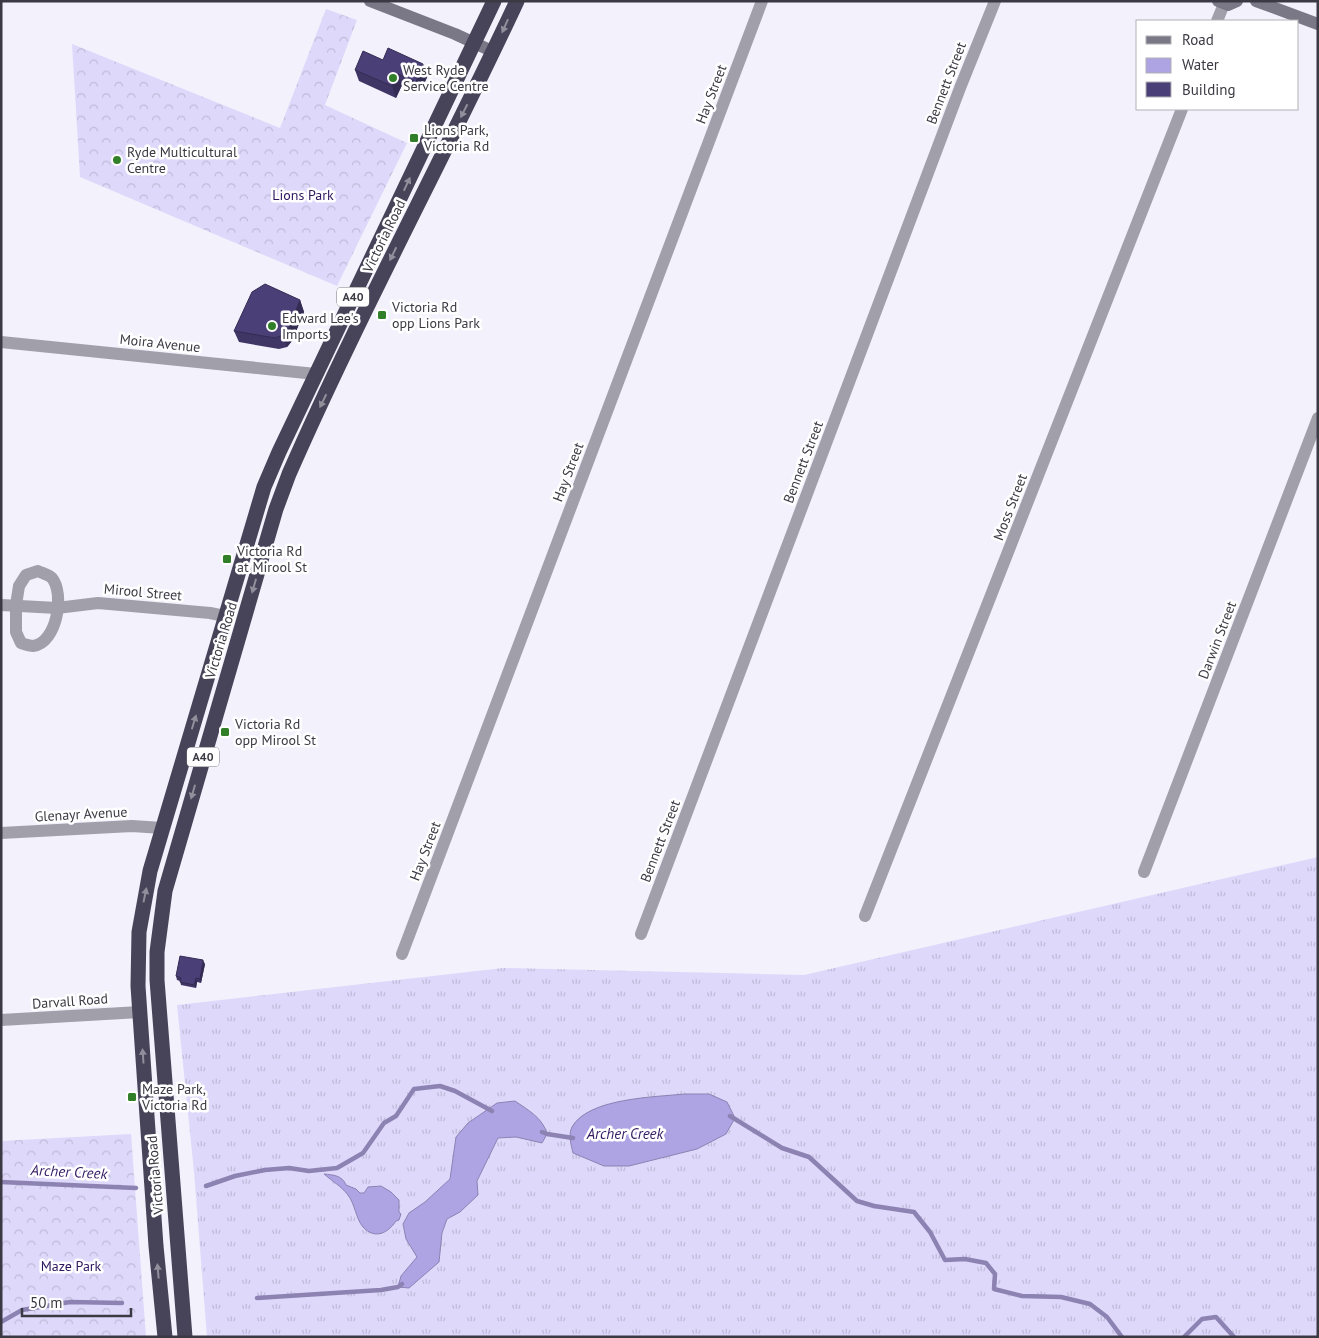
<svg xmlns="http://www.w3.org/2000/svg" width="1319" height="1338" font-family="'PT Sans',sans-serif">
<style>
.grass{fill:url(#grass-tufts)}
.forest{fill:url(#forest-crowns)}
.water{fill:#aea3e3;stroke:#8c83b3}
.lines{fill:none;stroke-linecap:round;stroke-linejoin:round}
.stream{stroke:#8c83b3;stroke-width:4.5}
.street{stroke:#a19faa;stroke-width:12}
.secondary{stroke:#7a7887;stroke-width:12}
.highway{stroke:#474459;stroke-width:15}
.wall{fill:#403666}
.shaded-wall{fill:#342c53}
.building{fill:#4b3f77;stroke:#342c53}
.oneway{fill:#918f9b}
.poi-dot{fill:#327f29;stroke:#fff;stroke-width:2}
.labels{text-anchor:middle;stroke-width:5;stroke-linejoin:round;paint-order:stroke}
.shield{fill:#fff;stroke:#76747b;stroke-width:1}
.shield-label{font-size:12px;font-weight:bold;fill:#3b3943}
.poi-label{font-size:14px;fill:#3b3943;stroke:#fff;text-anchor:start}
.street-label{font-size:14px;fill:#3b3943;stroke:#fff}
.park-label{font-size:14px;fill:#2d155f;stroke:#fff}
.water-label{font-size:15px;font-style:italic;fill:#311a63;stroke:#fff}
</style>
<defs>
<pattern id="grass-tufts" width="24" height="20" patternUnits="userSpaceOnUse" patternTransform="scale(1.25)"><rect width="24" height="20" fill="#ded9fb"/><path d="M3 7l-1-3M5 7V3M7 7l1-3M15 17l-1-3M17 17v-4M19 17l1-3" fill="none" stroke="#bfbbd8"/></pattern>
<pattern id="forest-crowns" width="20" height="18" patternUnits="userSpaceOnUse" patternTransform="scale(1.25)"><rect width="20" height="18" fill="#ded9fb"/><path d="M2 6a3 3 0 1 1 6 0M12 15a3 3 0 1 1 6 0" fill="none" stroke="#bfbbd8"/></pattern>
</defs>
<rect width="100%" height="100%" fill="#f2f1fc"/>
<polygon class="grass" points="1318,857 1318,1337 207,1337 194,1172 177,1005 503,968 804,975"/>
<g class="forest">
<polygon points="326,9 357,20 325,105 407,143 337,286 80,177 72,44 280,128"/>
<polygon points="131,1134 146,1337 1,1337 1,1141"/>
</g>
<g class="water">
<path d="M685,1094h24l18,8 8,16 -9,16 -29,15 -68,17h-25l-31,-13c-2,-9 -5,-18 -1,-26 16,-29 83,-30 113,-33z"/>
<path d="M515,1101c13,9 28,17 32,33l-5,9 -26,-6 -18,1 -21,43 1,14 -18,17 -13,7 -5,14 -3,29 -30,26 -11,-1 3,-11 16,-19 -11,-18 -3,-15 6,-11 16,-11 25,-23 6,-42 12,-14 29,-20z"/>
<path d="M324,1174c9,1 18,1 22,11l10,4 4,4h4l4,-6 13,-1 10,6 8,8v12l2,2 -2,6 -3,1c-8,12 -21,19 -33,6 -7,-8 -8,-23 -15,-32 -7,-9 -16,-14 -24,-21z"/>
</g>
<g class="lines">
<g class="stream">
<polyline points="730,1116 782,1148 809,1157 857,1201 874,1206 914,1212 930,1232 945,1260 965,1259 986,1263 995,1274 994,1289 1022,1296 1061,1297 1090,1304 1107,1317 1122,1337"/>
<polyline points="542,1132 547,1134 573,1138"/>
<polyline points="1,1182 136,1188"/>
<polyline points="206,1186 235,1176 265,1170 289,1168 309,1171 337,1168 363,1153 384,1123 396,1116 414,1089 440,1086 455,1091 492,1111"/>
<polyline points="257,1298 381,1290 398,1287 402,1284"/>
<polyline points="1,1322 22,1310 70,1302 122,1303"/>
<polyline points="1184,1337 1202,1319 1216,1317 1234,1337"/>
</g>
<g class="street">
<polyline points="1217,21 1224,4"/>
<polyline points="1,342 316,374"/>
<path d="M38,571c4,2 11,4 14,7 13,16 5,65 -19,68 -3,0 -9,-2 -12,-3l-5,-11v-27l3,-19 7,-11z"/>
<polyline points="1,605 57,608 98,603 210,613 225,616"/>
<polyline points="1,833 132,826 162,828"/>
<polyline points="1144,872 1318,418"/>
<polyline points="865,916 1182,109"/>
<polyline points="641,934 960,88 995,1"/>
<polyline points="402,954 762,1"/>
<polyline points="1,1020 140,1012"/>
</g>
<g class="secondary">
<polyline points="370,1 455,34 494,52"/>
<polyline points="1218,1 1228,5 1237,1"/>
<polyline points="1256,1 1318,24"/>
</g>
<g class="highway">
<polyline points="165,1337 156,1246 138,986 139,932 150,871 264,487 279,452 494,1"/>
<path d="M185,1337l-28,-357v-28l8,-61 111,-382 13,-35c70,-160 154,-314 228,-473"/>
</g>
</g>
<g class="wall">
<polygon points="383,60 428,75 420,93 402,85 396,98 359,81 355,70"/>
<polygon points="300,300 304,312 292,341 287,347 279,349 239,342 234,331"/>
<polygon points="205,964 201,983 197,982 196,988 181,985 180,981 177,980 176,976"/>
</g>
<g class="shaded-wall">
<polygon points="423,64 428,75 420,93 416,82"/>
<polygon points="398,74 402,85 396,98 392,86"/>
<polygon points="300,300 304,312 292,341 287,347 283,335"/>
<polygon points="203,960 205,964 201,983 200,979"/>
<polygon points="196,978 197,982 196,988 194,985"/>
</g>
<g class="building">
<polygon points="388,48 423,64 416,82 398,74 392,86 355,70 363,51 383,60"/>
<polygon points="265,284 300,300 288,330 283,335 275,338 234,331 252,292"/>
<polygon points="180,956 203,960 200,979 196,978 194,985 180,982 181,978 176,976"/>
</g>
<defs><path id="oneway-solid" d="M-6-.8H1V-3.2L6.5 0L1 3.2V.8H-6Z" transform="scale(1.25)"/></defs>
<g class="oneway">
<use href="#oneway-solid" transform="translate(505 26) rotate(114)"/>
<use href="#oneway-solid" transform="translate(464 111) rotate(117)"/>
<use href="#oneway-solid" transform="translate(407 184) rotate(-65)"/>
<use href="#oneway-solid" transform="translate(393 254) rotate(116)"/>
<use href="#oneway-solid" transform="translate(323 401) rotate(116)"/>
<use href="#oneway-solid" transform="translate(254 586) rotate(106)"/>
<use href="#oneway-solid" transform="translate(194 722) rotate(-73)"/>
<use href="#oneway-solid" transform="translate(193 792) rotate(106)"/>
<use href="#oneway-solid" transform="translate(145 895) rotate(-78)"/>
<use href="#oneway-solid" transform="translate(143 1056) rotate(-94)"/>
<use href="#oneway-solid" transform="translate(158 1271) rotate(-95)"/>
</g>
<g class="poi-dot">
<circle cx="393" cy="78" r="5"/>
<rect x="409" y="133" width="10" height="10" rx="2.5"/>
<circle cx="117" cy="160" r="5"/>
<rect x="377" y="310" width="10" height="10" rx="2.5"/>
<circle cx="272" cy="326" r="5"/>
<rect x="222" y="554" width="10" height="10" rx="2.5"/>
<rect x="220" y="727" width="10" height="10" rx="2.5"/>
<rect x="127" y="1092" width="10" height="10" rx="2.5"/>
</g>
<g class="labels">
<g class="shield">
<rect x="337" y="287.5" width="32" height="19" rx="4"/>
<rect x="187" y="747.5" width="32" height="19" rx="4"/>
</g>
<g class="shield-label">
<text x="353" y="301">A40</text>
<text x="203" y="761">A40</text>
</g>
<g class="poi-label">
<text x="403" y="75">West Ryde<tspan x="403" dy="16">Service Centre</tspan></text>
<text x="424" y="135">Lions Park,<tspan x="424" dy="16">Victoria Rd</tspan></text>
<text x="127" y="157">Ryde Multicultural<tspan x="127" dy="16">Centre</tspan></text>
<text x="392" y="312">Victoria Rd<tspan x="392" dy="16">opp Lions Park</tspan></text>
<text x="282" y="323">Edward Lee's<tspan x="282" dy="16">Imports</tspan></text>
<text x="237" y="556">Victoria Rd<tspan x="237" dy="16">at Mirool St</tspan></text>
<text x="235" y="729">Victoria Rd<tspan x="235" dy="16">opp Mirool St</tspan></text>
<text x="142" y="1094">Maze Park,<tspan x="142" dy="16">Victoria Rd</tspan></text>
</g>
<g class="street-label">
<text transform="translate(946 83) rotate(-69)" y="5">Bennett Street</text>
<text transform="translate(711 94) rotate(-69)" y="5">Hay Street</text>
<text transform="translate(384 236) rotate(-64)" y="5">Victoria Road</text>
<text transform="translate(160 343) rotate(6)" y="5">Moira Avenue</text>
<text transform="translate(803 462) rotate(-69)" y="5">Bennett Street</text>
<text transform="translate(568 472) rotate(-69)" y="5">Hay Street</text>
<text transform="translate(1010 507) rotate(-69)" y="5">Moss Street</text>
<text transform="translate(143 592) rotate(5)" y="5">Mirool Street</text>
<text transform="translate(221 640) rotate(-73)" y="5">Victoria Road</text>
<text transform="translate(1217 640) rotate(-69)" y="5">Darwin Street</text>
<text transform="translate(81 814) rotate(-3)" y="5">Glenayr Avenue</text>
<text transform="translate(660 841) rotate(-69)" y="5">Bennett Street</text>
<text transform="translate(425 851) rotate(-69)" y="5">Hay Street</text>
<text transform="translate(70 1001) rotate(-4)" y="5">Darvall Road</text>
<text transform="translate(155 1175) rotate(-95)" y="5">Victoria Road</text>
</g>
<g class="park-label">
<text x="303" y="200">Lions Park</text>
<text x="71" y="1271">Maze Park</text>
</g>
<g class="water-label">
<text x="625" y="1139">Archer Creek</text>
<text transform="translate(69 1172) rotate(3)" y="5">Archer Creek</text>
</g>
</g>
<rect width="1319" height="1338" fill="none" stroke="#3b3943" stroke-width="5"/>
<rect x="1136" y="20" width="162" height="90" fill="#ffffff" stroke="#b1b0b4"/>
<rect x="1146" y="36" width="25" height="8" fill="#7a7887" stroke="#b1b0b4"/>
<text x="1182" y="45" font-size="15" fill="#3b3943">Road</text>
<rect x="1146" y="58" width="25" height="15" fill="#aea3e3" stroke="#b1b0b4"/>
<text x="1182" y="70" font-size="15" fill="#3b3943">Water</text>
<rect x="1146" y="82" width="25" height="15" fill="#4b3f77" stroke="#b1b0b4"/>
<text x="1182" y="95" font-size="15" fill="#3b3943">Building</text>
<path d="M22 1308v8h109v-8" fill="none" stroke="#3b3943" stroke-width="2.5"/>
<text x="30" y="1308" font-size="15" fill="#3b3943" stroke="#ffffff" stroke-width="4" paint-order="stroke">50 m</text>
</svg>
